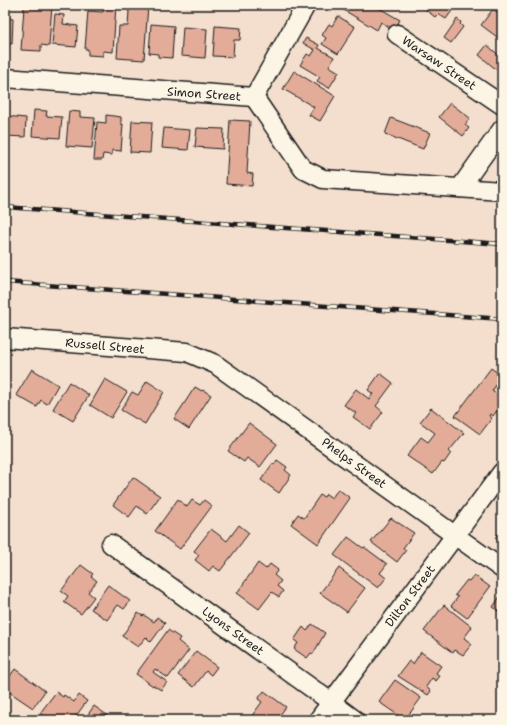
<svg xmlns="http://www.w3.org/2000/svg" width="507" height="725" font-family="'Shantell Sans',sans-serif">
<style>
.building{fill:#e3ac99;stroke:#1c1c1c}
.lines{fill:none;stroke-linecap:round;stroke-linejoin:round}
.minor-casing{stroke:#1c1c1c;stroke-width:21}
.minor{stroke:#fcf5e5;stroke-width:18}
.rail-casing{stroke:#1c1c1c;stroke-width:4.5}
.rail{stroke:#fcf5e5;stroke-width:3;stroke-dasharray:9;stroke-linecap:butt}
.labels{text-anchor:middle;stroke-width:3.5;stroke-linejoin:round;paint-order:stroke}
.street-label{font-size:12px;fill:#1c1c1c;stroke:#fcf5e5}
</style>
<rect width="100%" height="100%" fill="#f4dfce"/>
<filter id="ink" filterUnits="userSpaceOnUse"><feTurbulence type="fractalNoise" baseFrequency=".025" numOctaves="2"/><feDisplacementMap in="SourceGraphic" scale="8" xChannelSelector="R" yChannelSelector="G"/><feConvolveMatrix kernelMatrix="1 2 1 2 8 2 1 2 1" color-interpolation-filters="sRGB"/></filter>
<g filter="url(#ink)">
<g class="building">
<polygon points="37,5 52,5 49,46 41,45 41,51 21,50 24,7 37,7"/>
<polygon points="104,5 116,5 113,52 103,51 103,56 88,55 88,49 85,49 88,11 103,12"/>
<polygon points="128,5 148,5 144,60 117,58 119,26 128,26 129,11 128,11"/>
<polygon points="340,5 374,5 400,20 394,30 381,22 377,30 342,9 343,7"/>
<polygon points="428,5 456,5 446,19 438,14 435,17 426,10 429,6"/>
<polygon points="493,9 502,16 502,37 499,34 497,37 481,25"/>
<polygon points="55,14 64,15 63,24 78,26 76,47 52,45"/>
<polygon points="338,16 355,27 338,54 322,44 326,38 322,35 329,24 332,26"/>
<polygon points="6,18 13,19 12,44 5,43"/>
<polygon points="457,19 461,22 460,24 463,27 451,43 444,38"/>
<polygon points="151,24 174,26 172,58 158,57 158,54 149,53"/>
<polygon points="215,26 241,28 240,40 234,40 233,57 213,56"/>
<polygon points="183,27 207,29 205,58 181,56"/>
<polygon points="306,38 319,45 318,48 334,57 329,66 339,72 329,88 317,81 320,77 300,65 307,54 311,56 315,50 303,43"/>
<polygon points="487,45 502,58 502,67 498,71 479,55"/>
<polygon points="294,71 335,96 320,121 309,115 314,107 283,89"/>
<polygon points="450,103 470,118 465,125 469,128 463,136 439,117"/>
<polygon points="34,110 47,111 46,116 62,117 60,138 32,136"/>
<polygon points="69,111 80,112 80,117 95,118 92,148 66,146"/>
<polygon points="106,115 121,117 121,124 123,124 121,151 112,150 112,155 103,154 102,160 94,160 97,122 106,123"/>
<polygon points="5,116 26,118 25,137 5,136"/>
<polygon points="391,118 430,133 423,149 385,134"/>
<polygon points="230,120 250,121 247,173 253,174 252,186 226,184"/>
<polygon points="132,121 152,122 150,153 130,152"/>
<polygon points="164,128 190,130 188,150 162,148"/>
<polygon points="197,128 224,129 223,149 195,147"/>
<polygon points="491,368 502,376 492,391 502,398 502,404 493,416 490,414 489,416 492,418 480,434 455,416"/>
<polygon points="32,369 58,385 47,404 41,400 37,407 16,395"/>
<polygon points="380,373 393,383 376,406 383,412 370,429 353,417 356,413 344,405 356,389 369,399 373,394 368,390"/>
<polygon points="105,379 127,392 111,418 90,405"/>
<polygon points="147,381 164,392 145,424 121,410 132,392 138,395"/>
<polygon points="69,382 89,395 73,421 53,409"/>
<polygon points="195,387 202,391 203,390 211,395 189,429 174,419"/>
<polygon points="431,408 464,433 449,451 451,453 444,463 442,462 433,474 407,456 421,437 428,442 435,433 420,422"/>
<polygon points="249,423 277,444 260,467 247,458 244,462 228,451"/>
<polygon points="277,460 287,467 285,470 291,475 279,493 261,480 273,463 274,465"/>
<polygon points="133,477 160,496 147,514 137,506 129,517 113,505"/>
<polygon points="338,489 350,498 318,544 291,524 298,514 304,518 320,495 324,497 326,494 332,498"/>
<polygon points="178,499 187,507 192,500 200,505 204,500 212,506 180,549 155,531"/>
<polygon points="391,518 414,533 403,548 406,550 397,562 371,542"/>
<polygon points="239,525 249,533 220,571 213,566 209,571 195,560 199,555 194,551 211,529 227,541"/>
<polygon points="502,529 502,543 495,538"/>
<polygon points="348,537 363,548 364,547 387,564 380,573 386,578 378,588 334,555"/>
<polygon points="258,563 266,569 270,564 278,570 274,575 281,581 277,586 283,591 279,597 272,592 259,609 237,593"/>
<polygon points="81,565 93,574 91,576 97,581 88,592 94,597 81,614 64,602 68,596 61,591"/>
<polygon points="339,568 365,588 347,612 320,593"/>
<polygon points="474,575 490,587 467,618 451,606 458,597 455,595 467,580 469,581"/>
<polygon points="108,585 130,601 124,609 118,605 107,620 91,609"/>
<polygon points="501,595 502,596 502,614 493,607"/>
<polygon points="444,605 472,627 464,638 472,644 463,655 455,650 453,653 424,631"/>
<polygon points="138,613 143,616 144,615 154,622 157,617 165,623 151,642 146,637 138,647 122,636"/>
<polygon points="312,624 325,633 313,654 311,653 307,658 294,649 298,643 294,640 303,627 307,631"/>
<polygon points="168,630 180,638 178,641 189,650 168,678 155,669 153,672 167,682 161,690 153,685 153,686 136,674"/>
<polygon points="196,651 217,667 211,675 206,671 194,687 178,675"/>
<polygon points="421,652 441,666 436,673 440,676 436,681 432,678 426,687 431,691 428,695 398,676 409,661 413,664"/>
<polygon points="15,669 45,691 33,708 5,689 5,683"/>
<polygon points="395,680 421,698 405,720 379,702"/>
<polygon points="264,691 286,707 276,720 255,720 251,717 262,702 258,699"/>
<polygon points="56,692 63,697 64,695 74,702 79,695 87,701 73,720 49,720 40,713"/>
<polygon points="94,706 107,715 104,720 84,720"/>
</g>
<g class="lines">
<defs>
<g id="minor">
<polyline points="397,34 502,105"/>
<polyline points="5,78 254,97"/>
<polyline points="254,97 303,169 323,179 502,191"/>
<polyline points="254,97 306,5"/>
<polyline points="460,188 502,129"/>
<polyline points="5,338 187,352 215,364 502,569"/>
<polyline points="111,544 331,702 355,720"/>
<polyline points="318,720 502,472"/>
</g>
</defs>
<use href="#minor" class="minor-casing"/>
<use href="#minor" class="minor"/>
<defs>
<g id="rail">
<polyline points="5,207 502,244"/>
<polyline points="5,282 502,319"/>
</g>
</defs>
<use href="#rail" class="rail-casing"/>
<use href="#rail" class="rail"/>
</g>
</g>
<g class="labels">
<g class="street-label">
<text transform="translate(439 63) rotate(34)" y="4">Warsaw Street</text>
<text transform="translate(204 94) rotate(4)" y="4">Simon Street</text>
<text transform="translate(105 346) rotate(5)" y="4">Russell Street</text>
<text transform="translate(354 463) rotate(36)" y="4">Phelps Street</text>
<text transform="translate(410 596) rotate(-53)" y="4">Dilton Street</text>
<text transform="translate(233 631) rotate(36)" y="4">Lyons Street</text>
</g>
</g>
<rect width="507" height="725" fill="none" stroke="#fcf5e5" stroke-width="20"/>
<rect x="10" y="10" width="487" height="705" fill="none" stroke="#1c1c1c" stroke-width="1.5" filter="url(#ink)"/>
</svg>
